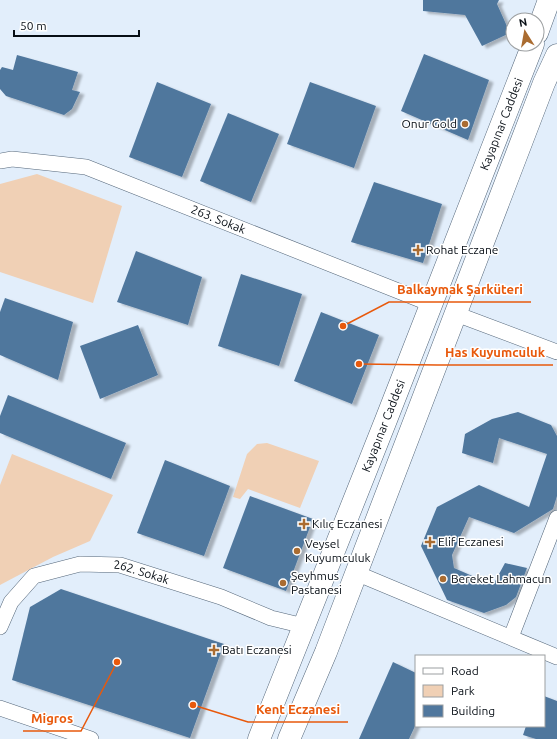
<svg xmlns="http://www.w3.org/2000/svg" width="557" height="739" font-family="Ubuntu,sans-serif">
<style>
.green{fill:#f0d0b5}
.building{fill:#50779d;filter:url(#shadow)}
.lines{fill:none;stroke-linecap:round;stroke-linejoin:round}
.minor-casing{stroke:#55677a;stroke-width:16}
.secondary-casing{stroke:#55677a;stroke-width:23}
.minor{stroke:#fff;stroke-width:15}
.secondary{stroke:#fff;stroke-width:22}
.poi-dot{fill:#aa6c31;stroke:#fff;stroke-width:1.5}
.labels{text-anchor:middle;stroke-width:3;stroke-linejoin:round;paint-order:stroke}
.poi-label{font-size:12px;fill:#070e15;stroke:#fff;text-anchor:start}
.street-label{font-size:12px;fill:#070e15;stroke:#fff}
.leader{fill:none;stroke:#e8590c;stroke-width:1.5}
.callout-dot{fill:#e8590c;stroke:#fff;stroke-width:1.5}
.callout-label{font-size:13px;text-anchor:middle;font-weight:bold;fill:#e8590c;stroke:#fff;stroke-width:3;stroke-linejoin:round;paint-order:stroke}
</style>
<defs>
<filter id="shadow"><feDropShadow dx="4.5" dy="2.5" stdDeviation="1" flood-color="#0004"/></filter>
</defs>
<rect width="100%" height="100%" fill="#e2eefb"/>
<g class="green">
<polygon points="37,174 122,206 93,303 0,272 0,184"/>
<polygon points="267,443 319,461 300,508 248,489 240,499 233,497 247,454 257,444"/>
<polygon points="12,454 113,495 90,541 53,557 0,585 0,485"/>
</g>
<g class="building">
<polygon points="423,0 499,0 497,4 510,33 482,46 465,15 423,11"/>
<polygon points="424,54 489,80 468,140 401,111"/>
<polygon points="17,55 78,72 72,90 80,92 72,109 64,115 6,96 0,89 0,70 2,67 13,70"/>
<polygon points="157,82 211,104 182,177 129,157"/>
<polygon points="310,82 376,106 354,168 287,144"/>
<polygon points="228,113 279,134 251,202 200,181"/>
<polygon points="374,182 442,204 423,263 351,242"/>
<polygon points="136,251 202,277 188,325 117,302"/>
<polygon points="241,274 302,294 279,366 218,346"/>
<polygon points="5,298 73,322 58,380 0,355 0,312"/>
<polygon points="321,312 379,335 352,404 294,381"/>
<polygon points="138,325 158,375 100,399 80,346"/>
<polygon points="8,395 126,443 111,479 0,433 0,416"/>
<polygon points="518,412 551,425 557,436 557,496 553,509 514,533 469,517 452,555 454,568 493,585 505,563 527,568 516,597 506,605 484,613 447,600 421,546 437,507 479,485 529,507 547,454 499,438 493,463 462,453 465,434 492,419"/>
<polygon points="165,460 230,486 204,556 137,533"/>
<polygon points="250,496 313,519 286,591 223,568"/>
<polygon points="61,589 224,644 190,738 12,680 30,607"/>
<polygon points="393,662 416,673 416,724 409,739 359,739"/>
<polygon points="544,696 557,701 557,739 536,739 523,735 526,726 544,726"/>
</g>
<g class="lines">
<defs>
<g id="minor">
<path id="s1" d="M0,161l12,-2 74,8 345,137"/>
<polyline points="456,314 557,352"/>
<polyline points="356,573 557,657"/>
<path id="s2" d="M0,627l11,-25 23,-26 46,-12 40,1 101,32 50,21 33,8"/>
<polyline points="511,637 557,518"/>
<polyline points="0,708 91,739"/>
</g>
<g id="secondary">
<polyline points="537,33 549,0"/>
<path id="s3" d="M259,739l127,-319 147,-376"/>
<polyline points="289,739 326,652 544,83 557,55"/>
</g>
</defs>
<use href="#minor" class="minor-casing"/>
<use href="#secondary" class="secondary-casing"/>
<use href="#minor" class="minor"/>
<use href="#secondary" class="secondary"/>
</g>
<g class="poi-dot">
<circle cx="465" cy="124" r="4"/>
<path d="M416 244h4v4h4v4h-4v4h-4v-4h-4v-4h4z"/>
<path d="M302 518h4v4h4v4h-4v4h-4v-4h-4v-4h4z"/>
<path d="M428 536h4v4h4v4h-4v4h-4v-4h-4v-4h4z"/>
<circle cx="297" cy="551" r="4"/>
<circle cx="443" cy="579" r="4"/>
<circle cx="283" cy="583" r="4"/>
<path d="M212 644h4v4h4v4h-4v4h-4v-4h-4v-4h4z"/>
</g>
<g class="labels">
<g class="poi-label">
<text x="457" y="128" text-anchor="end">Onur Gold</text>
<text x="426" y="254">Rohat Eczane</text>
<text x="312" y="528">Kılıç Eczanesi</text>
<text x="438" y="546">Elif Eczanesi</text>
<text x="305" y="548">Veysel<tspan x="305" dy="14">Kuyumculuk</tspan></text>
<text x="291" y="580">Şeyhmus<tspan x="291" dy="14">Pastanesi</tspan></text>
<text x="451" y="583">Bereket Lahmacun</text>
<text x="222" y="654">Batı Eczanesi</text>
</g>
<g class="street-label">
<text dy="4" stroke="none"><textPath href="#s3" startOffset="661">Kayapınar Caddesi</textPath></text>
<text dy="4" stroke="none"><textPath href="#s1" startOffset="229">263. Sokak</textPath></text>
<text dy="4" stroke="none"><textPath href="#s3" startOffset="337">Kayapınar Caddesi</textPath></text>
<text dy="4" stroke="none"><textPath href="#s2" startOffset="172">262. Sokak</textPath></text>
</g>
</g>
<path class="leader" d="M343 326L389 302H531M359 364L437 365H553M193 705L248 722H348M117 662L81 731H23"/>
<g class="callout-dot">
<circle cx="343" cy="326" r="4"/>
<circle cx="359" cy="364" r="4"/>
<circle cx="193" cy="705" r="4"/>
<circle cx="117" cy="662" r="4"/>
</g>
<g class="callout-label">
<text x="460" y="294">Balkaymak Şarküteri</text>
<text x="495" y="357">Has Kuyumculuk</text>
<text x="298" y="714">Kent Eczanesi</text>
<text x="52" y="723">Migros</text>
</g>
<rect x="415" y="655" width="130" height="72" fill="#ffffff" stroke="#9c9fa1"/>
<rect x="423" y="668" width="20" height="6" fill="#ffffff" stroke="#9c9fa1"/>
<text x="451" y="675" font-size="12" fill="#070e15">Road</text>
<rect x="423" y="685" width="20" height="12" fill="#f0d0b5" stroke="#9c9fa1"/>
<text x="451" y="695" font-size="12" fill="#070e15">Park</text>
<rect x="423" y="705" width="20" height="12" fill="#50779d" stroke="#9c9fa1"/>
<text x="451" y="715" font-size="12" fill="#070e15">Building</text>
<g transform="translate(525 32) rotate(349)"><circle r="19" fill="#ffffff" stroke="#9c9fa1"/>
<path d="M0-3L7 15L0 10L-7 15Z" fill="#aa6c31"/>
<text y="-6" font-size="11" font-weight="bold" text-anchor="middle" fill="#070e15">N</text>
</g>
<path d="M14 30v6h125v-6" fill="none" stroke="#070e15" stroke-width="2"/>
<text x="20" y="30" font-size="12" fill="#070e15" stroke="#ffffff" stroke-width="3" paint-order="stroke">50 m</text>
</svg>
